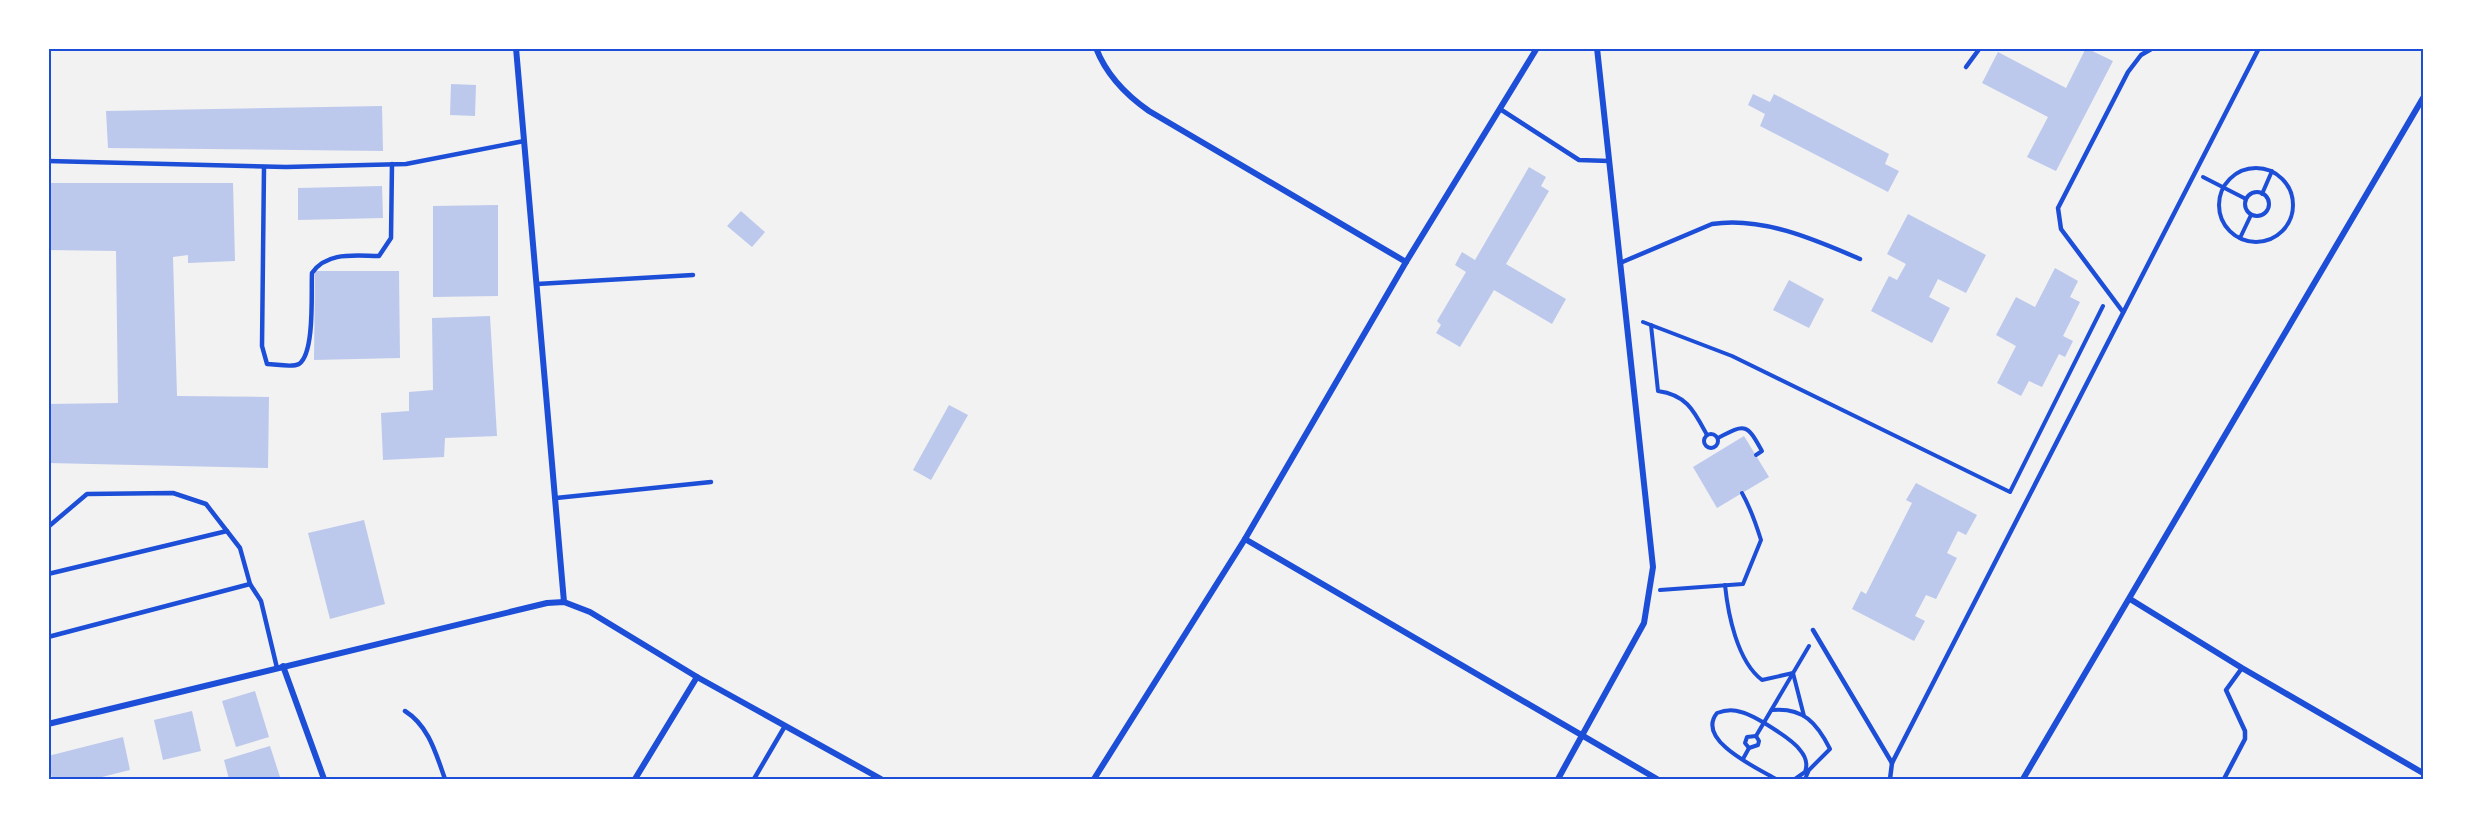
<svg xmlns="http://www.w3.org/2000/svg" width="2471" height="827" font-family="'PT Sans',sans-serif">
<style>
.building{fill:#bdc9ec}
.lines{fill:none;stroke-linecap:round;stroke-linejoin:round}
.path{stroke:#1d4ed8;stroke-width:4}
.service{stroke:#1d4ed8;stroke-width:4.5}
.minor{stroke:#1d4ed8;stroke-width:6}
.neatline{fill:none;stroke:#1d4ed8;stroke-width:2}
</style>
<rect width="100%" height="100%" fill="#f2f2f2"/>
<g class="building">
<polygon points="2086,48 2113,61 2056,171 2027,157 2048,117 1982,83 1998,52 2066,88"/>
<polygon points="451,84 476,85 475,116 450,115"/>
<polygon points="1753,94 1770,102 1774,94 1889,154 1885,164 1899,171 1888,192 1760,126 1765,114 1748,105"/>
<polygon points="382,106 383,151 108,148 106,111"/>
<polygon points="1529,167 1546,177 1541,186 1549,191 1506,264 1566,299 1552,324 1494,290 1460,347 1436,333 1441,325 1437,321 1466,272 1455,265 1462,252 1475,260"/>
<polygon points="48,183 233,183 235,261 188,263 188,255 173,257 177,396 269,397 268,468 48,463 48,404 118,403 116,251 48,250"/>
<polygon points="382,186 383,218 298,220 298,188"/>
<polygon points="498,205 498,296 433,297 433,206"/>
<polygon points="741,211 765,232 752,247 727,226"/>
<polygon points="1908,214 1986,255 1966,293 1938,279 1929,297 1950,308 1932,343 1871,311 1889,276 1897,280 1906,264 1887,254"/>
<polygon points="2055,268 2078,281 2070,297 2080,302 2063,336 2073,341 2065,357 2059,354 2042,387 2029,381 2021,396 1997,383 2016,346 1996,335 2016,297 2035,307"/>
<polygon points="315,271 399,271 400,358 314,360"/>
<polygon points="1789,280 1824,299 1809,328 1773,310"/>
<polygon points="490,316 497,436 445,438 444,457 383,460 381,413 409,411 409,392 433,390 432,318"/>
<polygon points="949,405 968,415 931,480 913,470"/>
<polygon points="1744,436 1769,477 1717,508 1693,467"/>
<polygon points="1916,483 1977,515 1966,535 1958,531 1947,553 1957,558 1936,599 1926,595 1915,616 1925,621 1914,641 1852,609 1861,591 1866,594 1912,503 1906,500"/>
<polygon points="364,520 385,604 330,619 308,533"/>
<polygon points="255,691 269,737 236,747 222,701"/>
<polygon points="192,711 201,751 163,760 154,720"/>
<polygon points="123,737 130,770 94,779 52,779 48,756"/>
<polygon points="270,746 280,777 273,779 229,779 224,760"/>
</g>
<g class="lines">
<g class="path">
<circle cx="2256" cy="205" r="37"/>
<polyline points="2203,177 2246,199"/>
<circle cx="2257" cy="204" r="12"/>
<polyline points="2262,194 2272,171"/>
<polyline points="2240,238 2251,215"/>
<polyline points="1643,322 1732,356 2010,492 2103,306"/>
<path d="M1651,325l7,66c29,4 36,20 49,44"/>
<circle cx="1711" cy="441" r="7"/>
<path d="M1718,438c28,-15 29,-14 44,13l-6,4"/>
<path d="M1725,585c3,29 12,76 37,95l31,-7 11,43"/>
<path d="M1660,590l83,-6 18,-44c-5,-16 -11,-33 -19,-47"/>
<path d="M1772,710c31,-3 45,13 58,39l-21,21 -4,9"/>
<polyline points="1749,748 1745,743 1747,737 1756,736"/>
<polyline points="1743,759 1749,748 1758,745 1759,741 1756,736 1809,646"/>
<path d="M1776,779c-19,-11 -81,-39 -59,-66 8,-3 15,-4 24,-1 13,3 51,27 59,38 6,7 8,14 5,22l-10,7"/>
</g>
<g class="service">
<polyline points="1966,67 1980,48"/>
<polyline points="1500,109 1579,160 1609,161"/>
<polyline points="48,161 286,167 406,164 524,141"/>
<path d="M264,167l-2,179 5,18c9,0 25,4 32,0 16,-11 12,-72 13,-91 15,-22 44,-17 67,-17l12,-18 1,-74"/>
<path d="M1620,263l92,-39c50,-8 104,16 148,35"/>
<polyline points="537,284 693,275"/>
<polyline points="2123,312 2061,229 2058,208 2128,72 2141,55 2153,48"/>
<polyline points="556,498 711,482"/>
<polyline points="48,527 87,494 173,493 206,504 240,548 250,584"/>
<polyline points="48,574 227,531"/>
<polyline points="1813,630 1892,763"/>
<polyline points="48,637 250,584 261,601 277,668"/>
<path d="M405,711c24,15 31,43 40,68"/>
<polyline points="754,779 785,726"/>
<polyline points="1890,779 1892,763 2259,48"/>
<polyline points="2224,779 2245,739 2245,731 2226,690 2242,668"/>
</g>
<g class="minor">
<polyline points="516,48 564,602"/>
<path d="M1096,48c10,26 30,47 53,63l257,151"/>
<polyline points="1245,539 1657,779"/>
<polyline points="2130,599 2242,668 2423,773"/>
<polyline points="283,666 324,779"/>
<polyline points="48,724 547,603 564,602 590,612 697,677 881,779"/>
<polyline points="635,779 697,677"/>
<polyline points="1094,779 1245,539 1406,262 1537,48"/>
<polyline points="1558,779 1644,623 1653,567 1597,48"/>
<polyline points="2023,779 2423,98"/>
</g>
</g>
<rect width="2471" height="827" fill="none" stroke="#ffffff" stroke-width="99"/>
<rect x="50" y="50" width="2372" height="728" class="neatline"/>
</svg>
